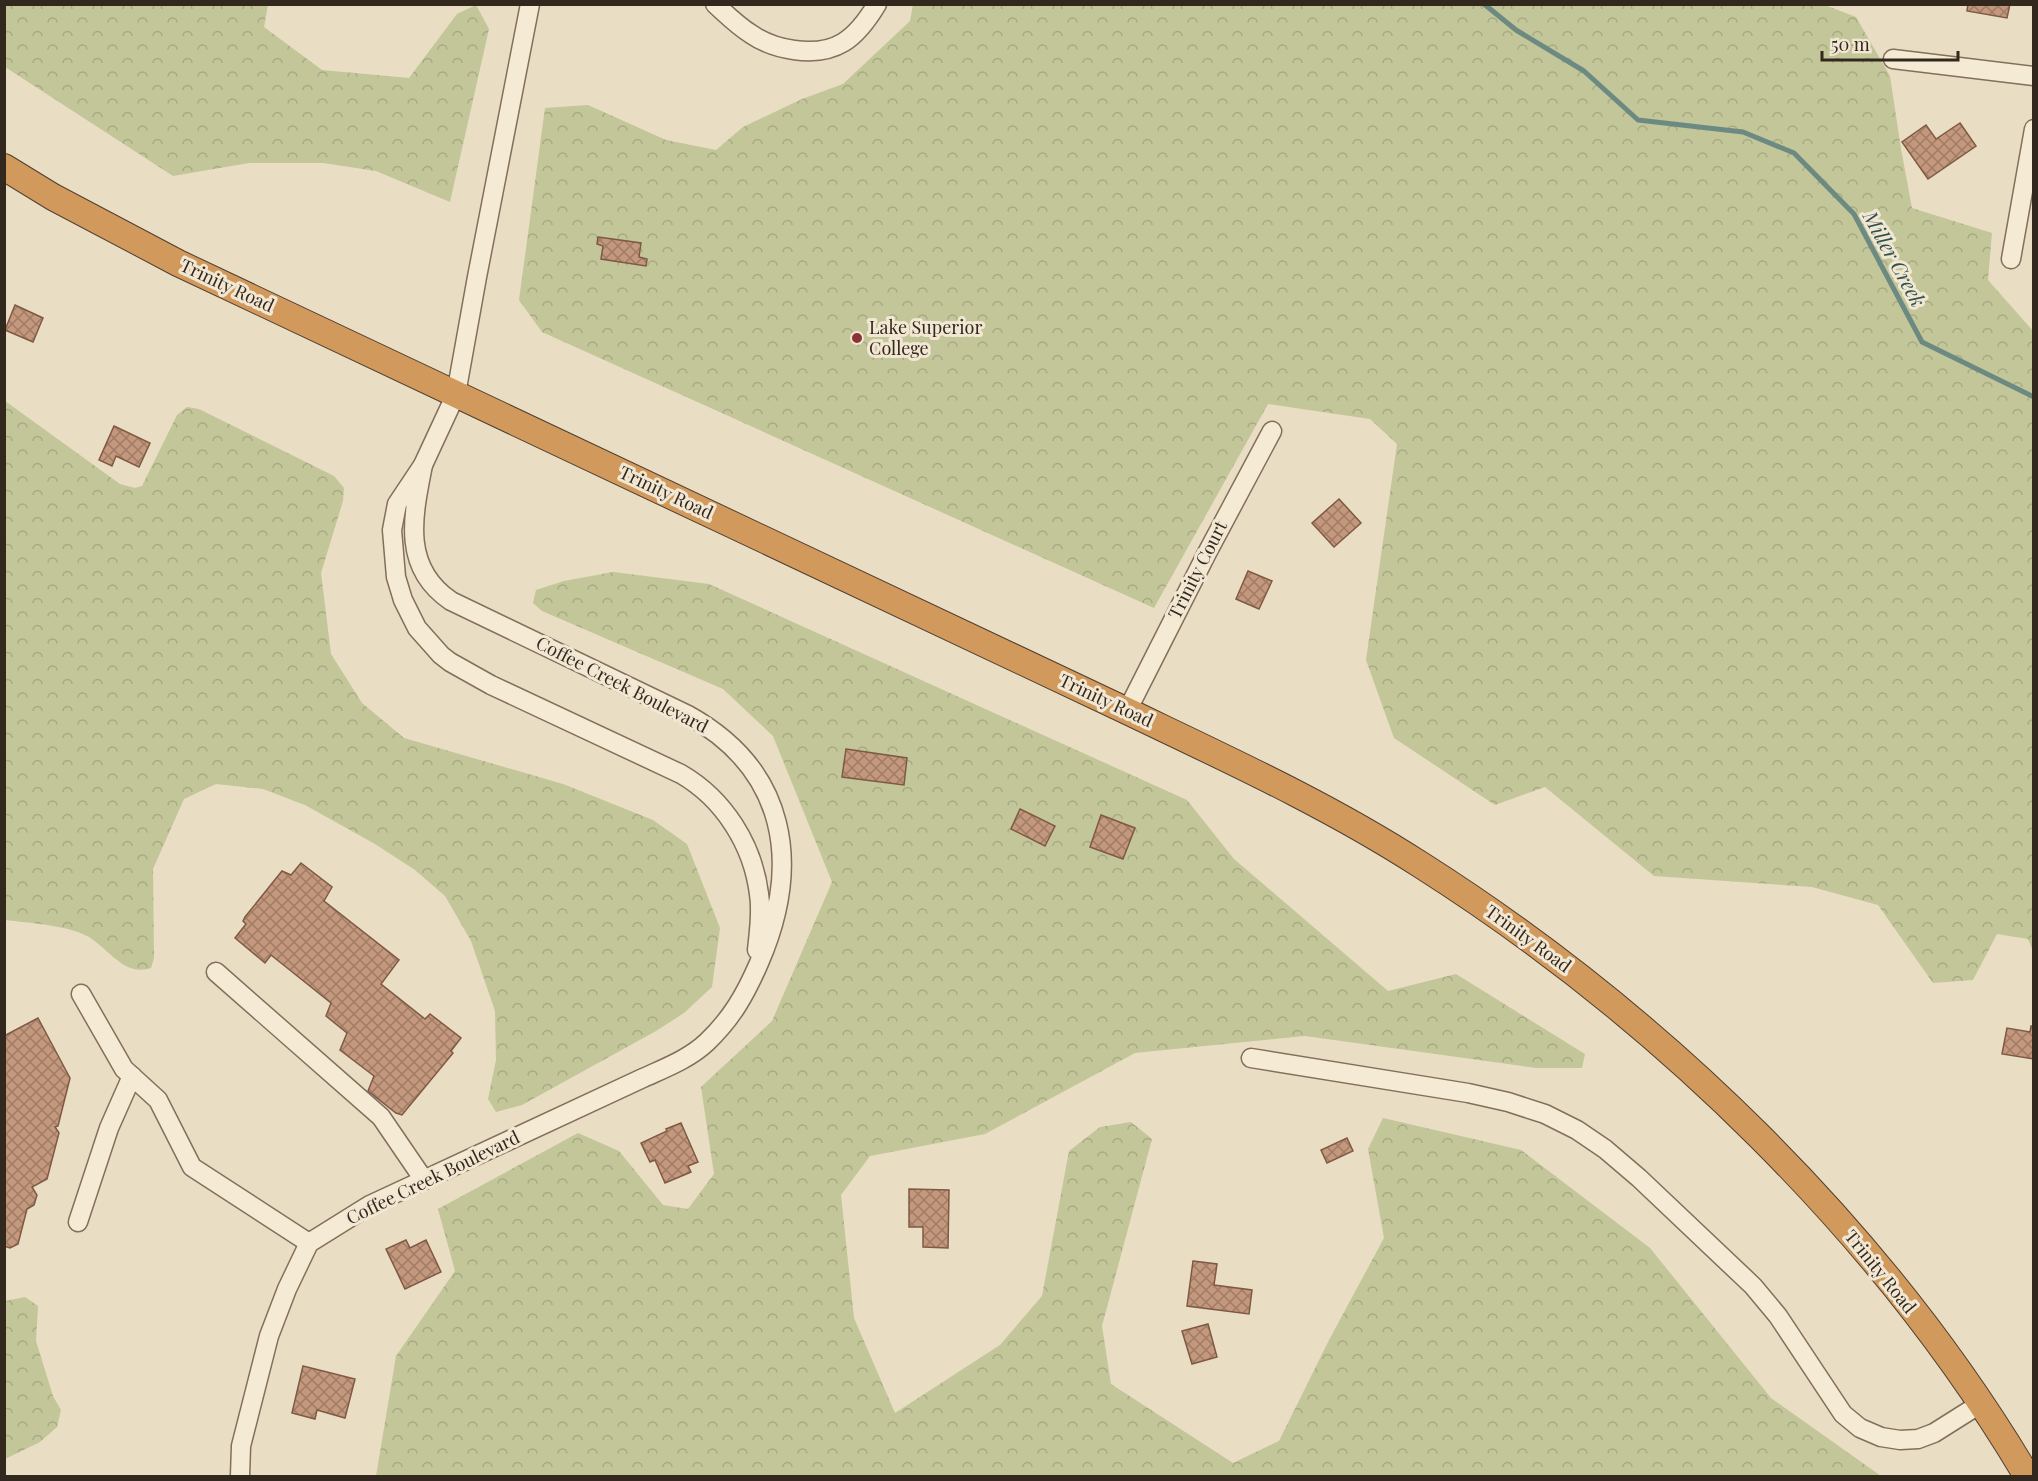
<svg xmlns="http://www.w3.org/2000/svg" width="2038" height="1481" font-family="'Playfair Display',serif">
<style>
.forest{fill:url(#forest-crowns)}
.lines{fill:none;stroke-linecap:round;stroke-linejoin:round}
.stream{stroke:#6d8a82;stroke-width:5}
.building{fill:url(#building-cross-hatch);stroke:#7f5944;stroke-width:1.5}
.minor-casing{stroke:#826f5c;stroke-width:21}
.highway-casing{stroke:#503e30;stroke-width:28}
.minor{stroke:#f5ebd5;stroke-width:18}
.highway{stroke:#d19a5c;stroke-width:26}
.poi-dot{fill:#8b3235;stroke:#f1e7d2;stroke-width:2}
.labels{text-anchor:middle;stroke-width:6;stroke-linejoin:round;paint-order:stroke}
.street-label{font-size:18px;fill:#33281e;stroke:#f1e7d2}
.poi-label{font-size:18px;fill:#33281e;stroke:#f1e7d2;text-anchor:start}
.water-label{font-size:20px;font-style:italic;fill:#2f514e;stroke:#f1e7d2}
</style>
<defs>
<pattern id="forest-crowns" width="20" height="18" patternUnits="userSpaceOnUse" patternTransform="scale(1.5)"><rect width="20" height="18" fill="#c2c698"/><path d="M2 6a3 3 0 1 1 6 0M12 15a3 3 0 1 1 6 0" fill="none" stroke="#a7aa83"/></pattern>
<pattern id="building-cross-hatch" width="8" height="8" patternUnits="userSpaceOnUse" patternTransform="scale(1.5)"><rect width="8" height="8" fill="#c4987d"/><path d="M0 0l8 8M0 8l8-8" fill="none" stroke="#a07c66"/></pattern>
</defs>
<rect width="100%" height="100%" fill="#e9ddc3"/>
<g class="forest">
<polygon points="1822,4 1856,17 1890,76 1901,149 1912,208 1992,233 1988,280 2033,331 2033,951 2028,939 1997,934 1973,980 1933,983 1878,905 1812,887 1654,876 1545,787 1495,805 1394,738 1366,660 1397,444 1370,419 1268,404 1154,608 542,332 519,300 545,108 588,105 666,140 716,150 743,127 802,99 843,84 910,21 913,5"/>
<polygon points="4,5 268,5 264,27 322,70 409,78 457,14 476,5 489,29 450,202 376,171 323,163 249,163 173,176 5,67"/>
<path d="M5,401l115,83 15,4 7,-2 35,-71 10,-8 12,2 135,67 10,12 -1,13 -22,72 10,81 31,49 42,35 159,46 90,36 34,24 33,84 -8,59 -28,26 -28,18 -134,74 -26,7 -8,-13 8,-39 -1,-49 -24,-70 -26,-45 -30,-26 -40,-26 -70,-39 -42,-16 -47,-5 -32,15 -31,70 1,89 -3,10c-28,9 -42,-20 -64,-32 -21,-11 -58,-13 -82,-16z"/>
<polygon points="613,572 709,584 1187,800 1234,859 1388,991 1456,974 1585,1054 1582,1068 1536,1068 1305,1036 1135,1053 985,1134 870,1156 841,1195 854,1318 895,1413 1000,1345 1042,1296 1069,1151 1100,1127 1131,1122 1152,1139 1102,1326 1111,1384 1233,1463 1279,1441 1329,1340 1384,1238 1368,1149 1383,1118 1521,1150 1650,1248 1771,1398 1881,1476 376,1476 396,1356 455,1271 438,1209 578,1133 619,1151 663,1205 688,1209 714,1174 701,1087 772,1021 832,882 773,736 723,689 542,611 533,603 536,590 564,581"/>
<polygon points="25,1297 38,1306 36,1341 53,1396 61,1410 57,1427 40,1442 5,1459 5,1301"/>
</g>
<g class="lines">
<polyline class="stream" points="1484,4 1516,30 1584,71 1638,120 1743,132 1794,153 1854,214 1922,342 2034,397"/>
</g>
<g class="building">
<polygon points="1968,4 2010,4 2007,18 1967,11"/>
<polygon points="1960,123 1976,146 1928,179 1902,142 1926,125 1936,139"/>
<polygon points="598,237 641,243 639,257 647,259 646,266 601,259 603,246 597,244"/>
<polygon points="15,305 43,318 33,342 5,330"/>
<polygon points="114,426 150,443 139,467 116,456 112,466 99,460"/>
<polygon points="1339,499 1361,523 1334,547 1312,523"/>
<polygon points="1248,571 1272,581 1259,609 1236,599"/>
<polygon points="846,749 907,758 904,785 842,777"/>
<polygon points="1020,809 1055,826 1045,846 1011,829"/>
<polygon points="1101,815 1135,828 1123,859 1090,847"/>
<polygon points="301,863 332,887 324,901 399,960 381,984 425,1019 430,1014 461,1038 451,1051 453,1053 402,1115 396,1113 368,1091 374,1076 340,1050 347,1033 326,1016 331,1003 271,955 265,963 235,938 246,924 243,921 245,917 282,871 291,875"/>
<polygon points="38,1018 70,1078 58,1126 55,1127 59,1133 47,1179 32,1187 37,1195 34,1205 27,1209 18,1244 10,1248 4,1246 4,1036"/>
<polygon points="2031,1026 2034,1027 2034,1059 2002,1054 2007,1028 2030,1032"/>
<polygon points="681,1123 698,1162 688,1166 691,1172 665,1183 655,1160 650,1162 641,1143 667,1131 666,1129"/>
<polygon points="1347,1138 1353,1151 1327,1163 1321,1150"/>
<polygon points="909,1189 949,1190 948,1248 923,1247 923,1227 909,1227"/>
<polygon points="406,1240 410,1248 426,1240 441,1272 405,1289 386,1249"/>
<polygon points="1193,1261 1217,1264 1214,1285 1252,1290 1249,1314 1187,1306"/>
<polygon points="1208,1324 1217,1357 1192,1364 1182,1331"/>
<polygon points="303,1366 355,1379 345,1418 317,1410 315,1419 292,1413"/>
</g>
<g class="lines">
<defs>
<g id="minor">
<path d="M530,4l-53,273 -21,117 -33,71 -26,39 -5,26 4,47 7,23 14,28 24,27 9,7 41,23 190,89c43,25 72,71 78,120 3,18 0,37 -2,56"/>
<path d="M715,4c12,11 23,22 36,30 13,9 28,14 43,16 42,6 62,-11 83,-46"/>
<polyline points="1893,59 2034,76"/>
<polyline points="2011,259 2034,129"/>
<polyline points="1127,711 1207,553 1272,431"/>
<polyline points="216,972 381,1117 424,1180"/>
<polyline points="81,994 124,1069 158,1100 192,1167 309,1243"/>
<polyline points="1251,1058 1468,1093 1508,1102 1545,1114 1577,1130 1605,1149 1639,1178 1753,1286 1778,1316 1843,1414 1860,1428 1881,1437 1900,1440 1918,1439 1934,1433 1980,1404"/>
<polyline points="78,1222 109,1128 132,1076"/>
<path d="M240,1476l1,-30 28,-110 18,-47 22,-46 61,-38 273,-127c22,-10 46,-19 64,-36 25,-24 38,-47 52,-79 43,-99 28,-193 -71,-248l-237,-114c-50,-34 -38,-85 -28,-136"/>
</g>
<path id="highway" d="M4,167l49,30 125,66 949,448c100,48 201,94 294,154 239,152 461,367 606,611"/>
</defs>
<use href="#minor" class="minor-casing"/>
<use href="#highway" class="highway-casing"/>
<use href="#minor" class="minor"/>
<use href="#highway" class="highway"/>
</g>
<circle class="poi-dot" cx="857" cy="338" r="6"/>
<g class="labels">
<g class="street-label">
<text transform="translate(227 286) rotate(25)" y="6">Trinity Road</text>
<text transform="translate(666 493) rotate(25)" y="6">Trinity Road</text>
<text transform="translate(1198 570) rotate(-63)" y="6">Trinity Court</text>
<text transform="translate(622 685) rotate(27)" y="6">Coffee Creek Boulevard</text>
<text transform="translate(1106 701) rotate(25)" y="6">Trinity Road</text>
<text transform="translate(1528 939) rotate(36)" y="6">Trinity Road</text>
<text transform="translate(433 1178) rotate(-26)" y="6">Coffee Creek Boulevard</text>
<text transform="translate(1880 1272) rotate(51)" y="6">Trinity Road</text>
</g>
<g class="poi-label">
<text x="869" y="334">Lake Superior<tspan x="869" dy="21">College</tspan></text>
</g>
<g class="water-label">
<text transform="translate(1894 259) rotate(61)" y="7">Miller Creek</text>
</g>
</g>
<rect width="2038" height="1481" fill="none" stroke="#33281e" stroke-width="12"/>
<path d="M1822 51v9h136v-9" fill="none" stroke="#33281e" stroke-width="3"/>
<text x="1831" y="51" font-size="18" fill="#33281e" stroke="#f1e7d2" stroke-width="4.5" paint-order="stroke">50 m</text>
</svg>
